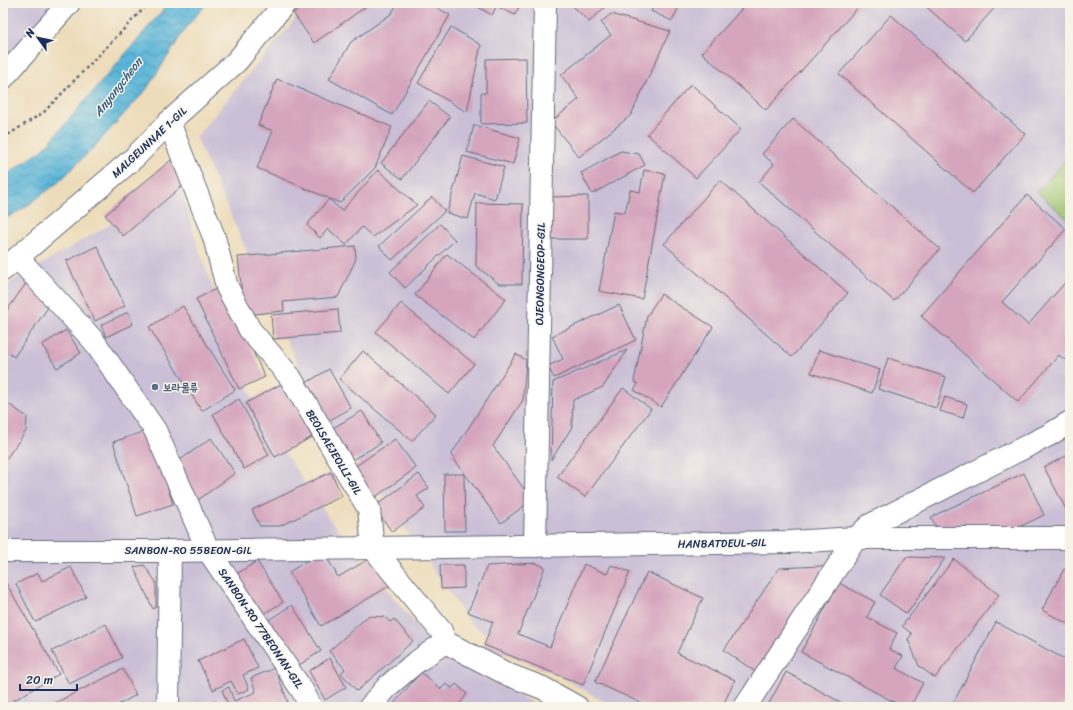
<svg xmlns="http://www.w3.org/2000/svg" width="1073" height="710" font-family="Sriracha,'Poor Story',sans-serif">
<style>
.industrial{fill:#cabfd6}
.pitch{fill:#9dc671;stroke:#5c7a68}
.water{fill:url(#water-waves);stroke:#3a729b}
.building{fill:#d5a5bd}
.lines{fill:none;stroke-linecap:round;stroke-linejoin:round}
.minor-casing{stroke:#646c7e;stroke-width:24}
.path{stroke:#646c7e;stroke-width:2.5;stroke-dasharray:3 3;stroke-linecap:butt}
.minor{stroke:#fff;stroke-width:22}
.service-dot{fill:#5c6f8a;stroke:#f7f3e8;stroke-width:1.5}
.labels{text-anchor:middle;stroke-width:3;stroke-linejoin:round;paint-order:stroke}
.street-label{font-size:11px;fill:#1b2f5e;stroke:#f7f3e8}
.service-label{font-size:11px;font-weight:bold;fill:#4e5e75;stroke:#f7f3e8;text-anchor:start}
.water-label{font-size:12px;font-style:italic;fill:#2e5783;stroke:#f7f3e8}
</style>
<defs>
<pattern id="water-waves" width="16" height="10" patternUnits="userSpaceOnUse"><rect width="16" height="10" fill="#5ab5d8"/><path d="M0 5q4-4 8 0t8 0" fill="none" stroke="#4a94b2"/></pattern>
</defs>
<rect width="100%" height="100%" fill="#f7f3e8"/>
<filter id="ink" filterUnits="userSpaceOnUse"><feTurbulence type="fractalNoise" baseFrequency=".025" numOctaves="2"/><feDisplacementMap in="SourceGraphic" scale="8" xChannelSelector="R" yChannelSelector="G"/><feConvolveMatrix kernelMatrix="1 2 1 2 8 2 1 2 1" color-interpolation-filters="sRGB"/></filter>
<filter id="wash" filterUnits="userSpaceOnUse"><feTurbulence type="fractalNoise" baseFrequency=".012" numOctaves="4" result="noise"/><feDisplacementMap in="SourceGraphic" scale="16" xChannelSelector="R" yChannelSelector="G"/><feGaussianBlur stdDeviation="0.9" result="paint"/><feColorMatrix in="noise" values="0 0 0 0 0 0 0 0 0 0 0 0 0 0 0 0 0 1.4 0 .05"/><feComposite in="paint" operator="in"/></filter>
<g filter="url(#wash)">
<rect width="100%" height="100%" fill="#eddcb9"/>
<g class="industrial">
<polygon points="3,3 58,3 29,37 3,56"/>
<polygon points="309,3 1070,3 1070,707 613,707 472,625 311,395 196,137"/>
<polygon points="179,184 198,247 258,414 331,521 438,652 523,698 542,707 3,707 3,287"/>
</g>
<polygon class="pitch" points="1070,155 1070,221 1037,192"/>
<polygon class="water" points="169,3 207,3 188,25 146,90 93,148 60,181 24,208 3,220 3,177 43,150"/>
<g id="blocks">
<g class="building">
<polygon points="3,3 11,3 3,15"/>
<polygon points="307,3 371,3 314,43 293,13"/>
<polygon points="398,3 429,3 450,15 392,115 329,79 351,42 391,14"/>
<polygon points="474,3 498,3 492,15 473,4"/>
<polygon points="502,3 521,3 515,15 500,8"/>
<polygon points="570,3 605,3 607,5 589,22"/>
<polygon points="655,3 681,3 672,21 651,11"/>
<polygon points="747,3 862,3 766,110 702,53"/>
<polygon points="922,3 999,3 965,41"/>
<polygon points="611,14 670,31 631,115 579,157 551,122 579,99 561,75 611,35 601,22"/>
<polygon points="891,15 1025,134 973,193 839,74"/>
<polygon points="451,27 481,45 467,112 418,83"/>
<polygon points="3,49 8,52 3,60"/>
<polygon points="526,58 527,123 481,124 481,93 486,93 486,59"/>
<polygon points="277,79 392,127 375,168 340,203 257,168 273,131 258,125"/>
<polygon points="691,84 741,129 696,178 647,134"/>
<polygon points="429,101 450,117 402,179 381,163"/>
<polygon points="793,119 940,249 894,301 759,182 774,164 762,154"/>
<polygon points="474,125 520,138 513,164 467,152"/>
<polygon points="621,151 639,154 645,165 592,194 581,173"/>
<polygon points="463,156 504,167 495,199 475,193 468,219 447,213"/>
<polygon points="171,160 188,181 123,236 105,215"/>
<polygon points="378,170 417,205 373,237 362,227 346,245 328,229 320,238 307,225 329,199 342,211"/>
<polygon points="644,170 665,174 642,299 599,291 614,211 625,213 630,190 640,192"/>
<polygon points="720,180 848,293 792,357 664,244"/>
<polygon points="1027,195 1066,229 1002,302 1028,325 1070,277 1070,364 1059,355 1018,402 921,316"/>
<polygon points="588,196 588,239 551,239 551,197"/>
<polygon points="432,197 445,211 392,260 379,246"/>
<polygon points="477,203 523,204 522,284 499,284 476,266"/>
<polygon points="440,224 455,240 405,288 390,272"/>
<polygon points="97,246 125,306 95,321 66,261"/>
<polygon points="355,246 356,259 338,297 283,302 284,311 244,315 238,257"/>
<polygon points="447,254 506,299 474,340 415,295"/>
<polygon points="27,282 53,300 14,357 3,349 3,316"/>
<polygon points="222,286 265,377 239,389 196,299"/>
<polygon points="661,294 713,327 661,407 634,390 638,384 634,381 647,316"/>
<polygon points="401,303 474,364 449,394 376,332"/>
<polygon points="619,305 636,340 554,378 548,366 563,359 552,336"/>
<polygon points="183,306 235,390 202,411 149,327"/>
<polygon points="338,309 340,333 273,339 271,315"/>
<polygon points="128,312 133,324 106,337 101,325"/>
<polygon points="66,330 81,353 57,368 42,345"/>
<polygon points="627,350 603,387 573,400 572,427 551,460 553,382"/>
<polygon points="819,350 880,370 872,393 811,373"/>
<polygon points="363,351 436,414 412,441 339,379"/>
<polygon points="516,354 526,360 523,400 493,446 532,500 501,523 451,455"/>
<polygon points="888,358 946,377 936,408 878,389"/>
<polygon points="329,369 351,408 323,424 301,386"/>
<polygon points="283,383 312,437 275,457 246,403"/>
<polygon points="623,388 651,409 585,497 557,477"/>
<polygon points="945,397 967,404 963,418 940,411"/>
<polygon points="239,399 269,455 244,469 213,414"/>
<polygon points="3,400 27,417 26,431 3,463"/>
<polygon points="362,411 381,443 345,464 326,432"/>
<polygon points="149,430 173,504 137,516 113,442"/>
<polygon points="211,438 235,473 198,500 173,465"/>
<polygon points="395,439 416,468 374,498 353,468"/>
<polygon points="1070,454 1070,517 1044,467"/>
<polygon points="331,472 342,496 280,526 260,526 252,510"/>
<polygon points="1024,473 1044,515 1015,529 938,531 931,517"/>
<polygon points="419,474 429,488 417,496 425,508 392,532 374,507"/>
<polygon points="444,474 464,474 465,531 445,531"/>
<polygon points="323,551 338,577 374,556 391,585 321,626 289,572"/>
<polygon points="906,557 945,558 907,614 880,595"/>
<polygon points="954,559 999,595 935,678 919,666 908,639 912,634 902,626"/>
<polygon points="257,561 283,602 257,618 232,577"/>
<polygon points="536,563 545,567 518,634 550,647 584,564 607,574 611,565 630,572 583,685 484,645 493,622 468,612 487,566"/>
<polygon points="144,565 156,582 156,607 153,609 134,567"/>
<polygon points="440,565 464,565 464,588 441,589"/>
<polygon points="821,566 826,570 757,673 724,650 779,568"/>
<polygon points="71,567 86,597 35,622 16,584 38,573 42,581"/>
<polygon points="1064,569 1070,572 1070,625 1042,610"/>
<polygon points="647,572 703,598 677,653 735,680 722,707 650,707 595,682"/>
<polygon points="3,578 59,674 4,706 3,704"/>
<polygon points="839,583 875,602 867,617 897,633 889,649 903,656 896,668 923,683 910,707 903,707 801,652"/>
<polygon points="292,605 321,651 293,669 264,623"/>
<polygon points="368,616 385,617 390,622 394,619 413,641 357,691 341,673 345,669 329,651"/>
<polygon points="996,622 1070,662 1070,694 1063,707 951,707"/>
<polygon points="106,624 122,658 69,684 52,651"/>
<polygon points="244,639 258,668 243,675 249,689 238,694 231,681 213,690 198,661"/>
<polygon points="330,658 346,687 325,700 309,671"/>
<polygon points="275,668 288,702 275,707 229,707 222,690 229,687 234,701 256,692 251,678"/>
<polygon points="123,669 136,695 118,705 119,707 47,707"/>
<polygon points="421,672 441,689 446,684 452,688 456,684 467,694 457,707 391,707"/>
<polygon points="786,672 849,707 767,707"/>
<polygon points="215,701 218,707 203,707"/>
</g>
</g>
</g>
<g filter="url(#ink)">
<use href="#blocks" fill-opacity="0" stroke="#646c7e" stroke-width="1"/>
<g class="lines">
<defs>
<g id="minor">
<polyline points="3,78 69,3"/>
<polyline points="169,122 214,237 227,287 250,330 290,377 369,509 373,548 441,631 445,642 509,675 543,688 577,707"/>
<polyline points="18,258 93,340 155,430 208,550 302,690 311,707"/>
<polyline points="3,270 135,157 169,122 237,61 285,3"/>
<polyline points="535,546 545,3"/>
<polyline points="3,551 170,551 790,542 856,538 1070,538"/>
<polyline points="168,707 170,551"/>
<polyline points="370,707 388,686 415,663 445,642"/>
<polyline points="745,707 856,538 870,525 1049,435 1070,422"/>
</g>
</defs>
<use href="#minor" class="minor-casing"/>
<polyline class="path" points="3,138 44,112 149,3"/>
<use href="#minor" class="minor"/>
</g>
</g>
<circle class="service-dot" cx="155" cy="387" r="4"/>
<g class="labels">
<g class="street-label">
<text transform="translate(149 142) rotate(-43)" y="4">MALGEUNNAE 1-GIL</text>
<text transform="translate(540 274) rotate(-89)" y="4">OJEONGONGEOP-GIL</text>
<text transform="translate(334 452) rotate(59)" y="4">BEOLSAEJEOLLI-GIL</text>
<text transform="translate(722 543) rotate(-1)" y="4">HANBATDEUL-GIL</text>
<text x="188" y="554">SANBON-RO 55BEON-GIL</text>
<text transform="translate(261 628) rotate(56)" y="4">SANBON-RO 77BEONAN-GIL</text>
</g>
<g class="service-label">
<text x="163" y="391">보라물류</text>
</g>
<g class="water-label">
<text transform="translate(118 87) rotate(-52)" y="4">Anyangcheon</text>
</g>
</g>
<rect width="1073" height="710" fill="none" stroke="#f7f3e8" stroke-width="16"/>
<g transform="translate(38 38) rotate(303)" stroke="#f7f3e8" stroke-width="3" paint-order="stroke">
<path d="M0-3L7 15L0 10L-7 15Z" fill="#1b2f5e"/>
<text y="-6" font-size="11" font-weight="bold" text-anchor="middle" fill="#1b2f5e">N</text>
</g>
<path d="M20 684v6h57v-6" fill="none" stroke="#1b2f5e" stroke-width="2"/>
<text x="26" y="684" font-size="12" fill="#1b2f5e" stroke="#f7f3e8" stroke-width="3" paint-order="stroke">20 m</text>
</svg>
